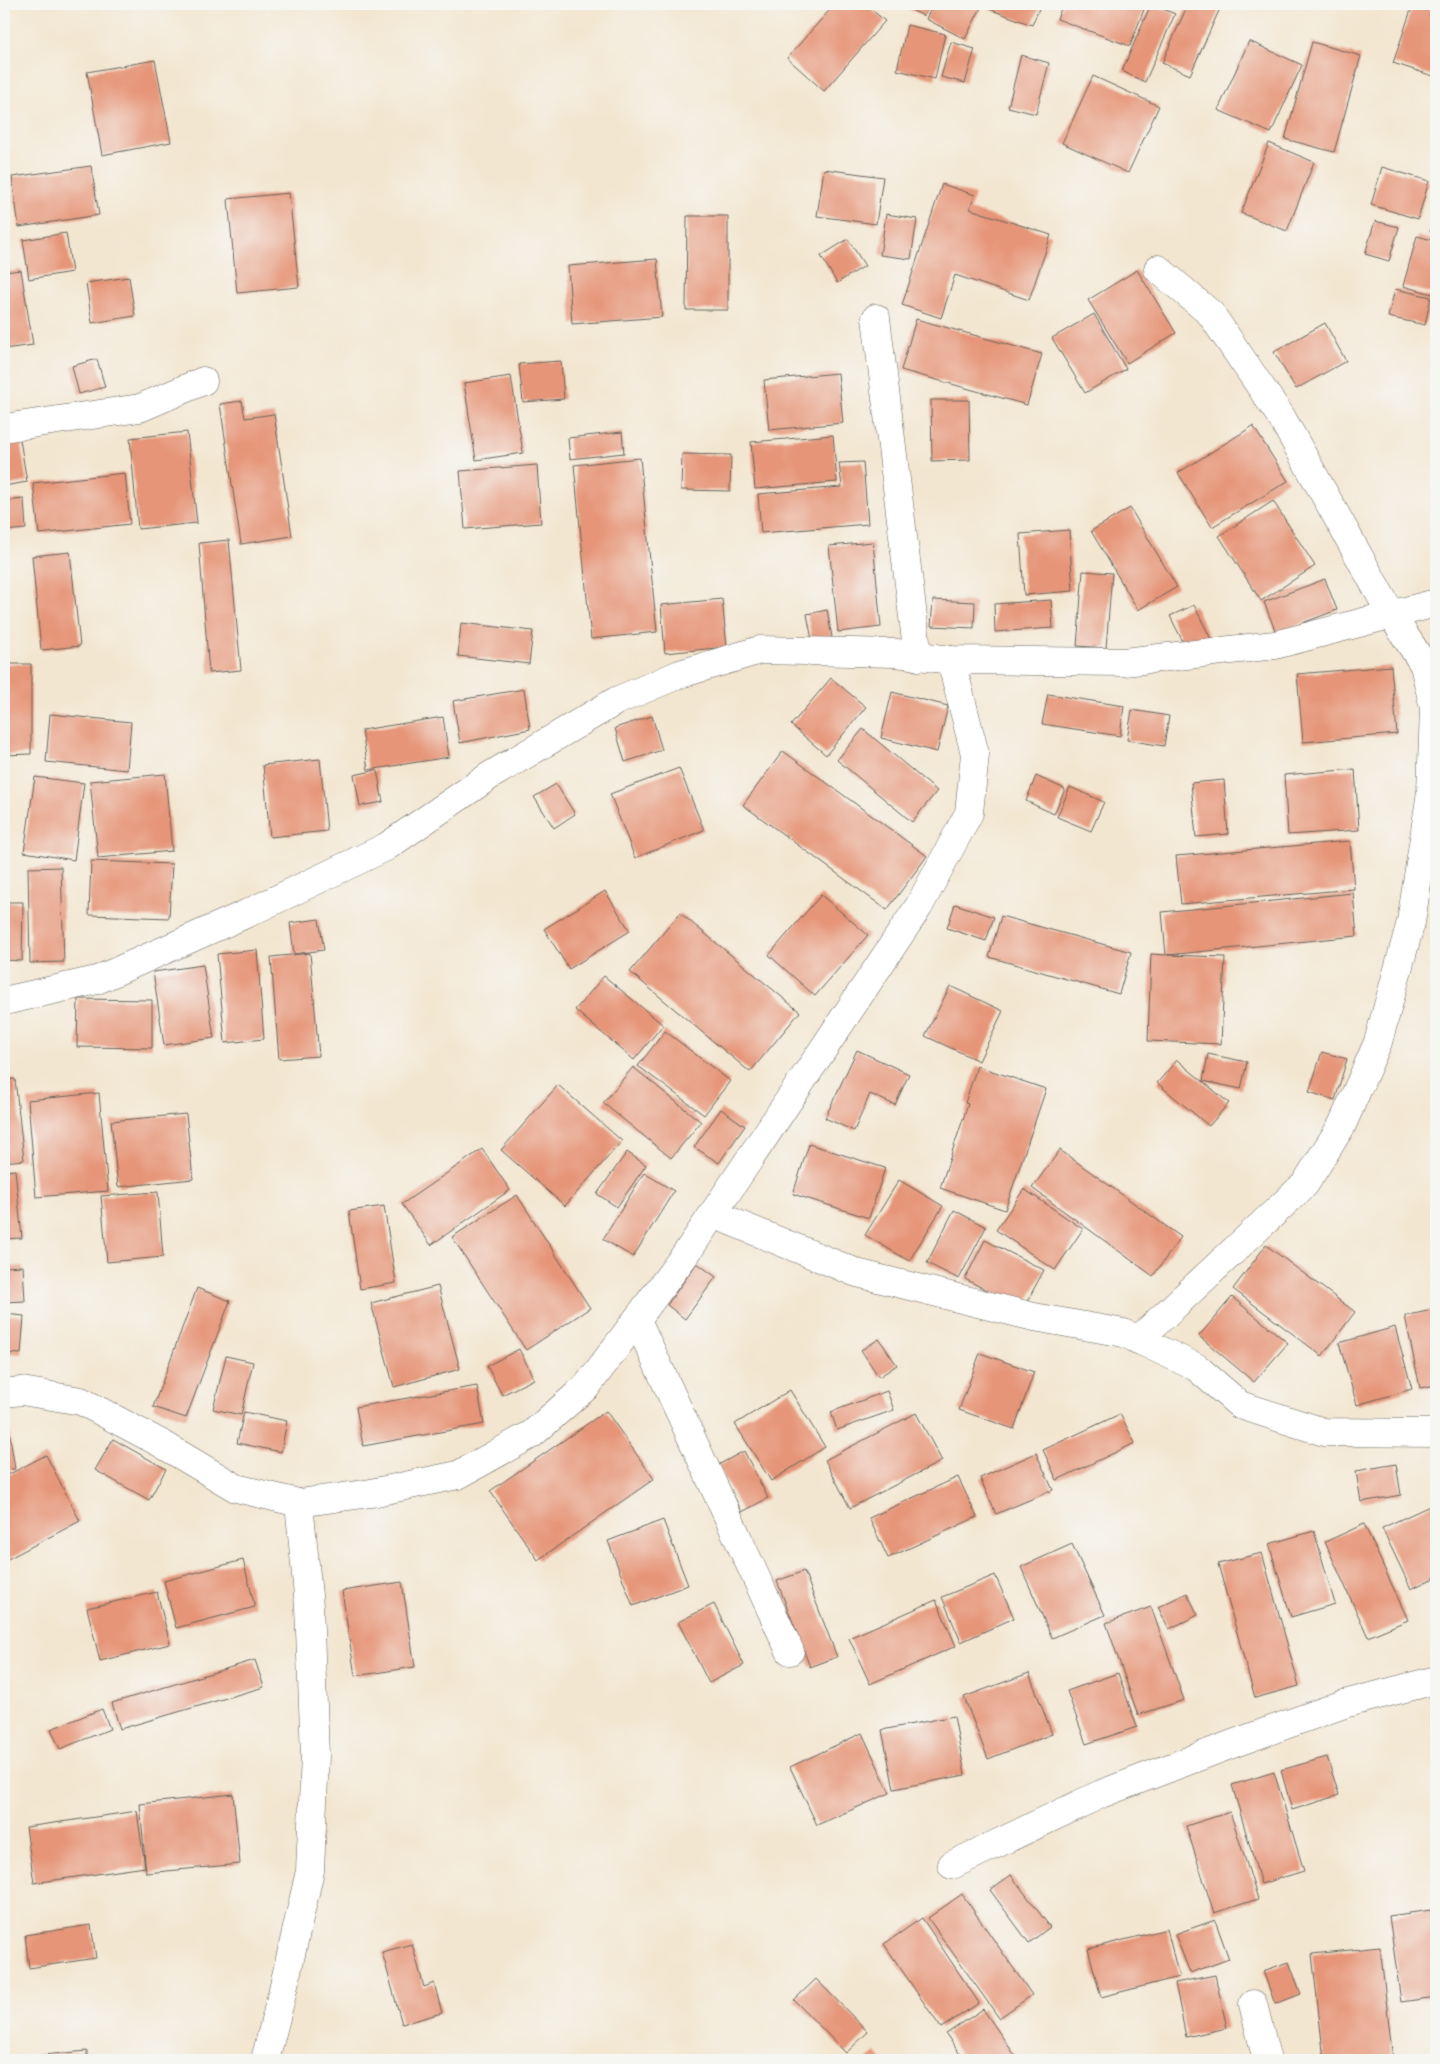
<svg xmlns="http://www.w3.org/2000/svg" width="1440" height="2064" font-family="'Gochi Hand',sans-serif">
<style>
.building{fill:#e69578}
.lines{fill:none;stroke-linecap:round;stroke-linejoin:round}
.minor-casing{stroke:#67635b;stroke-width:29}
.minor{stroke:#fff;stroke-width:28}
</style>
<rect width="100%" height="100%" fill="#f6f6f2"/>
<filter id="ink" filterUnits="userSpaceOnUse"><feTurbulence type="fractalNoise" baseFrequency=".02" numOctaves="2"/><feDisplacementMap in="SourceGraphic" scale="10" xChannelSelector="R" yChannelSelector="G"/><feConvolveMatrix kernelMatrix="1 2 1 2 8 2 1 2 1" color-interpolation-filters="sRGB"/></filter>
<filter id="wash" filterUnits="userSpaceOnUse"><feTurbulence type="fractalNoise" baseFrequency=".0096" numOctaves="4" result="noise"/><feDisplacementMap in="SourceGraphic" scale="20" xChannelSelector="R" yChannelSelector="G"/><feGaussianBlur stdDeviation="1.12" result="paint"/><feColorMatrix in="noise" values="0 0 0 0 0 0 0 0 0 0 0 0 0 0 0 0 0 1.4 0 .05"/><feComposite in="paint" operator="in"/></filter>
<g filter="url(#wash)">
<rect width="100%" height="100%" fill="#f3e6d0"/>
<g id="blocks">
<g class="building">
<polygon points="835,4 865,4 885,21 824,91 787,58"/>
<polygon points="898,4 930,4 924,16"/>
<polygon points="933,4 983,4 965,39 926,19"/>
<polygon points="991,4 1041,4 1032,25 989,9"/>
<polygon points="1063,4 1146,4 1130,46 1057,19"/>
<polygon points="1151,4 1175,14 1145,82 1122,71"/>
<polygon points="1158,4 1184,4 1183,9"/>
<polygon points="1188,4 1222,4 1190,75 1162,63"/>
<polygon points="1413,4 1428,4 1436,6 1436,77 1393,63"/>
<polygon points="907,25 945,34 935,79 897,70"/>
<polygon points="1249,41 1302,65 1271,133 1218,110"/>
<polygon points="951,42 975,49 965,83 941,77"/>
<polygon points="1312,42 1361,56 1334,152 1285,139"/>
<polygon points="1021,55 1049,63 1036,114 1008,107"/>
<polygon points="155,60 171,142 102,155 87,72"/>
<polygon points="1093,76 1159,106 1128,173 1062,143"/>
<polygon points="1269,143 1314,162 1287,231 1241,213"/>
<polygon points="91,166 99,215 19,227 12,177"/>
<polygon points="1382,167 1429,181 1418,219 1371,205"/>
<polygon points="824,169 883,177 876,224 817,216"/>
<polygon points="942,184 975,195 970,209 1051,235 1029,300 955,275 941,318 902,305"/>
<polygon points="289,193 299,287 237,293 228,199"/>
<polygon points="1436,212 1436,233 1430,232"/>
<polygon points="886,214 917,219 911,259 880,255"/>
<polygon points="4,215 8,227 4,228"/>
<polygon points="687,216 728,216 728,310 686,310"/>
<polygon points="1375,221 1399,227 1389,261 1365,254"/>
<polygon points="66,233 72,272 29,279 23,240"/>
<polygon points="1417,236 1436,241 1436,295 1403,286"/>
<polygon points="848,239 865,266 837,283 821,256"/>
<polygon points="657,259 662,317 572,324 568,266"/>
<polygon points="21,270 33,345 4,349 4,272"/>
<polygon points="1137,270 1176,333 1127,363 1088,300"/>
<polygon points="129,277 135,316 92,323 86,283"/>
<polygon points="1395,289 1431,297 1425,325 1388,317"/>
<polygon points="1094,314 1126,369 1085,393 1052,338"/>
<polygon points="916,319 1042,354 1027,405 901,370"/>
<polygon points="1325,323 1346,361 1296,389 1274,352"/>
<polygon points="97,359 105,387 79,394 72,366"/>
<polygon points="561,361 564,399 523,402 519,364"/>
<polygon points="838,373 843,423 769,430 764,380"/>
<polygon points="511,376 523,453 476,460 464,383"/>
<polygon points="931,400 969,400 970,460 932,461"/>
<polygon points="242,401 245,418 274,414 292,536 241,544 220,404"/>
<polygon points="1253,426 1288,481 1212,527 1178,473"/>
<polygon points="187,432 197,523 138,529 130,438"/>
<polygon points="622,432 624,453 570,459 568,438"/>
<polygon points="19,434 27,482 4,486 4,436"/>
<polygon points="833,435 837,482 755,489 751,442"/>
<polygon points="682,454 731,455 730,491 681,490"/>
<polygon points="640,458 657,632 591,639 574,465"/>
<polygon points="863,462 868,524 761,533 758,494 842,487 839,463"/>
<polygon points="537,465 541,523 465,529 460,471"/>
<polygon points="125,473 130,524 39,534 33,483"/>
<polygon points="24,499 26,529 4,531 4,501"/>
<polygon points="1273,501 1315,566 1261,601 1219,536"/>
<polygon points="1130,508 1177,587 1138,610 1091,531"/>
<polygon points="1069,530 1073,591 1024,595 1020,534"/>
<polygon points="229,540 241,670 209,673 199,543"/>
<polygon points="873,542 881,627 838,632 829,546"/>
<polygon points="70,552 80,646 41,650 32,556"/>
<polygon points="1083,571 1112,573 1106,648 1077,646"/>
<polygon points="1325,579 1337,610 1276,633 1264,602"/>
<polygon points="722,599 727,647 665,653 661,605"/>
<polygon points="933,600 975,602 974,628 931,626"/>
<polygon points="1051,600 1053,628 995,632 994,604"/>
<polygon points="1194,605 1211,639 1187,650 1170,616"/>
<polygon points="827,610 832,637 812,640 807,614"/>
<polygon points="461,623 533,631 529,664 458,656"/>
<polygon points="4,664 31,664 31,754 4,755"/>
<polygon points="1391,666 1397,734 1303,742 1297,674"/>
<polygon points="831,678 866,707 826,755 791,725"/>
<polygon points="524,689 530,729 460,743 453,701"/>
<polygon points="892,692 948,706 937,752 881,738"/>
<polygon points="1048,694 1124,706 1120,736 1042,724"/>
<polygon points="1132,710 1169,716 1164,746 1127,740"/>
<polygon points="50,714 131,722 127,770 46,762"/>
<polygon points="652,716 662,750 625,762 615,728"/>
<polygon points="443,717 449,757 368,770 362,730"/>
<polygon points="863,729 937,791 912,822 837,760"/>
<polygon points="783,751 927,856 887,910 743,805"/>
<polygon points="320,759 327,831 270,837 263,765"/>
<polygon points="679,768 704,830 635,858 610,794"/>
<polygon points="1355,769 1359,830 1288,835 1284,775"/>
<polygon points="377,770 383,802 360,806 354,775"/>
<polygon points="165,774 172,851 98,858 90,781"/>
<polygon points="1036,776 1065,789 1054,814 1026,801"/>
<polygon points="35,777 84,783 74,860 24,852"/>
<polygon points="1224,780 1228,834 1196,837 1191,783"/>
<polygon points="556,784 575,814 554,828 534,797"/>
<polygon points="1070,787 1104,802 1091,831 1057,817"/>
<polygon points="1350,841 1354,889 1181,904 1176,856"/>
<polygon points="91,861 172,864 169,918 89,915"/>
<polygon points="61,867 64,962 30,963 28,868"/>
<polygon points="605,891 630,931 569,969 544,929"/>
<polygon points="1353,893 1357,936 1167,955 1225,957 1221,1044 1148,1041 1151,954 1166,955 1162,912"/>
<polygon points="821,895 868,935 815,996 769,955"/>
<polygon points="4,902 23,902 22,961 4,960"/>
<polygon points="955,904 994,917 986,941 947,928"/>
<polygon points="680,913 800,1012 750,1072 630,972"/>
<polygon points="1001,916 1131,952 1119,994 989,957"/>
<polygon points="319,919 324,950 294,954 290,923"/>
<polygon points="257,950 264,1039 225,1043 217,954"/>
<polygon points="310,953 319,1056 279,1059 271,957"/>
<polygon points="203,965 214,1038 164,1045 153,972"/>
<polygon points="604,976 663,1025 634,1060 575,1010"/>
<polygon points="950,986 1003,1011 979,1061 925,1036"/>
<polygon points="78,999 152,1000 152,1048 77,1047"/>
<polygon points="665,1031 730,1081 704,1115 638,1066"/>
<polygon points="857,1050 909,1074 895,1105 870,1094 854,1131 825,1118"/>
<polygon points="1322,1052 1347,1059 1335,1100 1309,1092"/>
<polygon points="1208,1054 1247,1062 1241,1089 1203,1081"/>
<polygon points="1177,1060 1229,1103 1209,1126 1157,1083"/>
<polygon points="977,1066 1046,1089 1005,1210 940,1188 968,1104 965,1103"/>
<polygon points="633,1067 701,1122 671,1158 603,1103"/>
<polygon points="15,1079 24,1160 4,1162 4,1080"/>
<polygon points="558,1085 622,1141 565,1206 501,1150"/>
<polygon points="99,1093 108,1191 36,1197 28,1100"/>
<polygon points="721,1109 745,1126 719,1163 694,1147"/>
<polygon points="186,1114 193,1179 118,1187 111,1121"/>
<polygon points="809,1144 885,1168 869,1218 793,1194"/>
<polygon points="482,1149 510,1190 431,1245 402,1204"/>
<polygon points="1060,1150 1181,1237 1153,1276 1032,1188"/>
<polygon points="627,1152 646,1165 617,1207 597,1194"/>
<polygon points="15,1170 22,1238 4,1239 4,1171"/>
<polygon points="644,1173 674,1191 633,1257 603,1239"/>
<polygon points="899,1180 943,1206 909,1261 865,1235"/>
<polygon points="1024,1189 1083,1229 1055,1270 996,1230"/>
<polygon points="158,1192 163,1257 107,1262 101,1196"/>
<polygon points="517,1195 590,1308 526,1350 452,1237"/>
<polygon points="384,1206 396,1283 360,1289 349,1211"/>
<polygon points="954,1210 986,1227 959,1279 927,1263"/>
<polygon points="985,1240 1044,1270 1023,1309 965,1279"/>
<polygon points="1266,1245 1355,1312 1322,1356 1233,1289"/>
<polygon points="697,1263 716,1277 685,1319 667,1305"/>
<polygon points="23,1266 25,1301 4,1302 4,1267"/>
<polygon points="438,1286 460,1369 394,1387 371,1303"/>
<polygon points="197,1288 230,1301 186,1418 153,1407"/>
<polygon points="1232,1297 1288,1343 1254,1382 1199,1336"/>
<polygon points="1436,1309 1436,1385 1420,1388 1405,1316"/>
<polygon points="4,1314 24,1316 21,1354 4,1353"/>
<polygon points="1395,1327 1412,1389 1357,1405 1339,1343"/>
<polygon points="879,1339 897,1365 879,1377 861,1350"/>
<polygon points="519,1349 534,1379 502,1395 487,1366"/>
<polygon points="980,1353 1034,1372 1014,1429 959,1410"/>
<polygon points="226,1356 253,1362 241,1415 213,1409"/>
<polygon points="477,1386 484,1424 363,1446 356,1407"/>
<polygon points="790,1390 825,1447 771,1481 735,1424"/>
<polygon points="887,1391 894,1410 837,1430 831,1412"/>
<polygon points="6,1411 15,1469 4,1470 4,1412"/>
<polygon points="606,1411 654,1479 538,1560 490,1491"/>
<polygon points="244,1412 287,1421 281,1452 237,1443"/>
<polygon points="916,1413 942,1461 850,1508 825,1460"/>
<polygon points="1120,1414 1135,1443 1057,1480 1043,1450"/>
<polygon points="113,1439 166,1469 149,1500 95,1470"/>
<polygon points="744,1451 768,1498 742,1512 718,1465"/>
<polygon points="1036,1453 1053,1490 996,1514 980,1478"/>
<polygon points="46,1455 80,1521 4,1561 4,1477"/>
<polygon points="1396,1464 1401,1495 1361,1502 1356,1471"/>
<polygon points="958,1477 977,1517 888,1558 869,1518"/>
<polygon points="1436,1503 1436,1577 1411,1589 1382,1528"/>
<polygon points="663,1520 688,1585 633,1606 608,1541"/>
<polygon points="1364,1524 1408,1620 1368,1637 1325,1542"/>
<polygon points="1314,1531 1335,1604 1291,1617 1269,1544"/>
<polygon points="1072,1544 1105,1615 1052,1638 1021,1567"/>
<polygon points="1262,1553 1299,1686 1255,1698 1218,1564"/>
<polygon points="243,1560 255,1607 176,1628 164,1581"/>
<polygon points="804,1571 837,1657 810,1667 777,1581"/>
<polygon points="995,1575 1014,1618 961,1642 942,1597"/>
<polygon points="402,1582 415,1667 355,1676 342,1591"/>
<polygon points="157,1592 170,1644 100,1661 87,1608"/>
<polygon points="1187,1593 1198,1615 1169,1629 1158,1607"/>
<polygon points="936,1600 956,1646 870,1684 849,1638"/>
<polygon points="714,1604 744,1665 709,1683 678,1622"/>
<polygon points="1151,1607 1184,1700 1138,1715 1106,1623"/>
<polygon points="255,1660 264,1687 120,1729 112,1703"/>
<polygon points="1029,1673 1052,1734 988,1759 964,1697"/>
<polygon points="1118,1673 1137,1727 1086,1744 1067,1691"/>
<polygon points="102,1709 110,1729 60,1749 51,1729"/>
<polygon points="954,1716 965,1775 894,1789 882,1730"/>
<polygon points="862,1733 890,1793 817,1825 790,1767"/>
<polygon points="1327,1757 1339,1795 1292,1810 1281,1770"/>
<polygon points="1274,1772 1304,1871 1261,1884 1232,1785"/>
<polygon points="233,1794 240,1864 146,1873 140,1804"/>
<polygon points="137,1811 145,1867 34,1883 26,1827"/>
<polygon points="1230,1812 1258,1899 1214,1913 1186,1826"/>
<polygon points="1011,1875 1050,1927 1029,1943 990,1890"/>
<polygon points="962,1894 1032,1995 999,2018 928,1918"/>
<polygon points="1431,1910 1436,1949 1436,1997 1401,2002 1389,1916"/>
<polygon points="922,1918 979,2003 941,2028 884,1944"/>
<polygon points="1215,1920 1229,1959 1190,1973 1175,1934"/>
<polygon points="91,1925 96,1958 29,1968 25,1935"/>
<polygon points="1167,1929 1179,1977 1101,1997 1088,1949"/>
<polygon points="412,1944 424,1987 434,1983 442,2013 402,2024 382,1952"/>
<polygon points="1380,1947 1393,2060 1324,2060 1312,1954"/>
<polygon points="1289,1962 1301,1994 1275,2004 1263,1971"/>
<polygon points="1215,1975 1227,2028 1186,2037 1175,1983"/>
<polygon points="816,1979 868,2032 846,2053 794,2000"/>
<polygon points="983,2009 1018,2060 964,2060 946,2034"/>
<polygon points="87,2051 87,2060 42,2060 42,2055"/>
<polygon points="876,2053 883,2060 867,2060"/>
</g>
</g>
</g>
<g filter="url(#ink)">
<use href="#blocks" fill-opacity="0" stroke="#67635b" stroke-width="1"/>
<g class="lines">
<defs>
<g id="minor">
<polyline points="876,318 918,657"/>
<polyline points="4,428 140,408 203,381"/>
<polyline points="4,1001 97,980 248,913 386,847 491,775 616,701 680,674 760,650 896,653 951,660 1124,662 1275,645 1436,603"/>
<polyline points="713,1214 857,1273 1034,1317 1124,1333 1196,1367 1240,1405 1324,1432 1436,1433"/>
<polyline points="637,1320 790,1651"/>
<polyline points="1138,1340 1305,1184 1342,1125 1378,1042 1411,922 1431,792 1434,708 1424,665 1391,614 1282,418 1211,314 1158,269"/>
<polyline points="4,1393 22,1391 81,1401 162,1444 236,1488 299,1503 371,1493 458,1475 532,1434 587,1386 688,1251 919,906 969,813 975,754 951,660"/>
<polyline points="952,1865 1101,1794 1235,1743 1344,1704 1436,1680"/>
<polyline points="1253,2004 1267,2060"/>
<polyline points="265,2060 281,1998 310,1871 315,1755 309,1606 299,1503"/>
</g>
</defs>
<use href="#minor" class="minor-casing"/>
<use href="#minor" class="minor"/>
</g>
</g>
<rect width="1440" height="2064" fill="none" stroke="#f6f6f2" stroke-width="20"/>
</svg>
